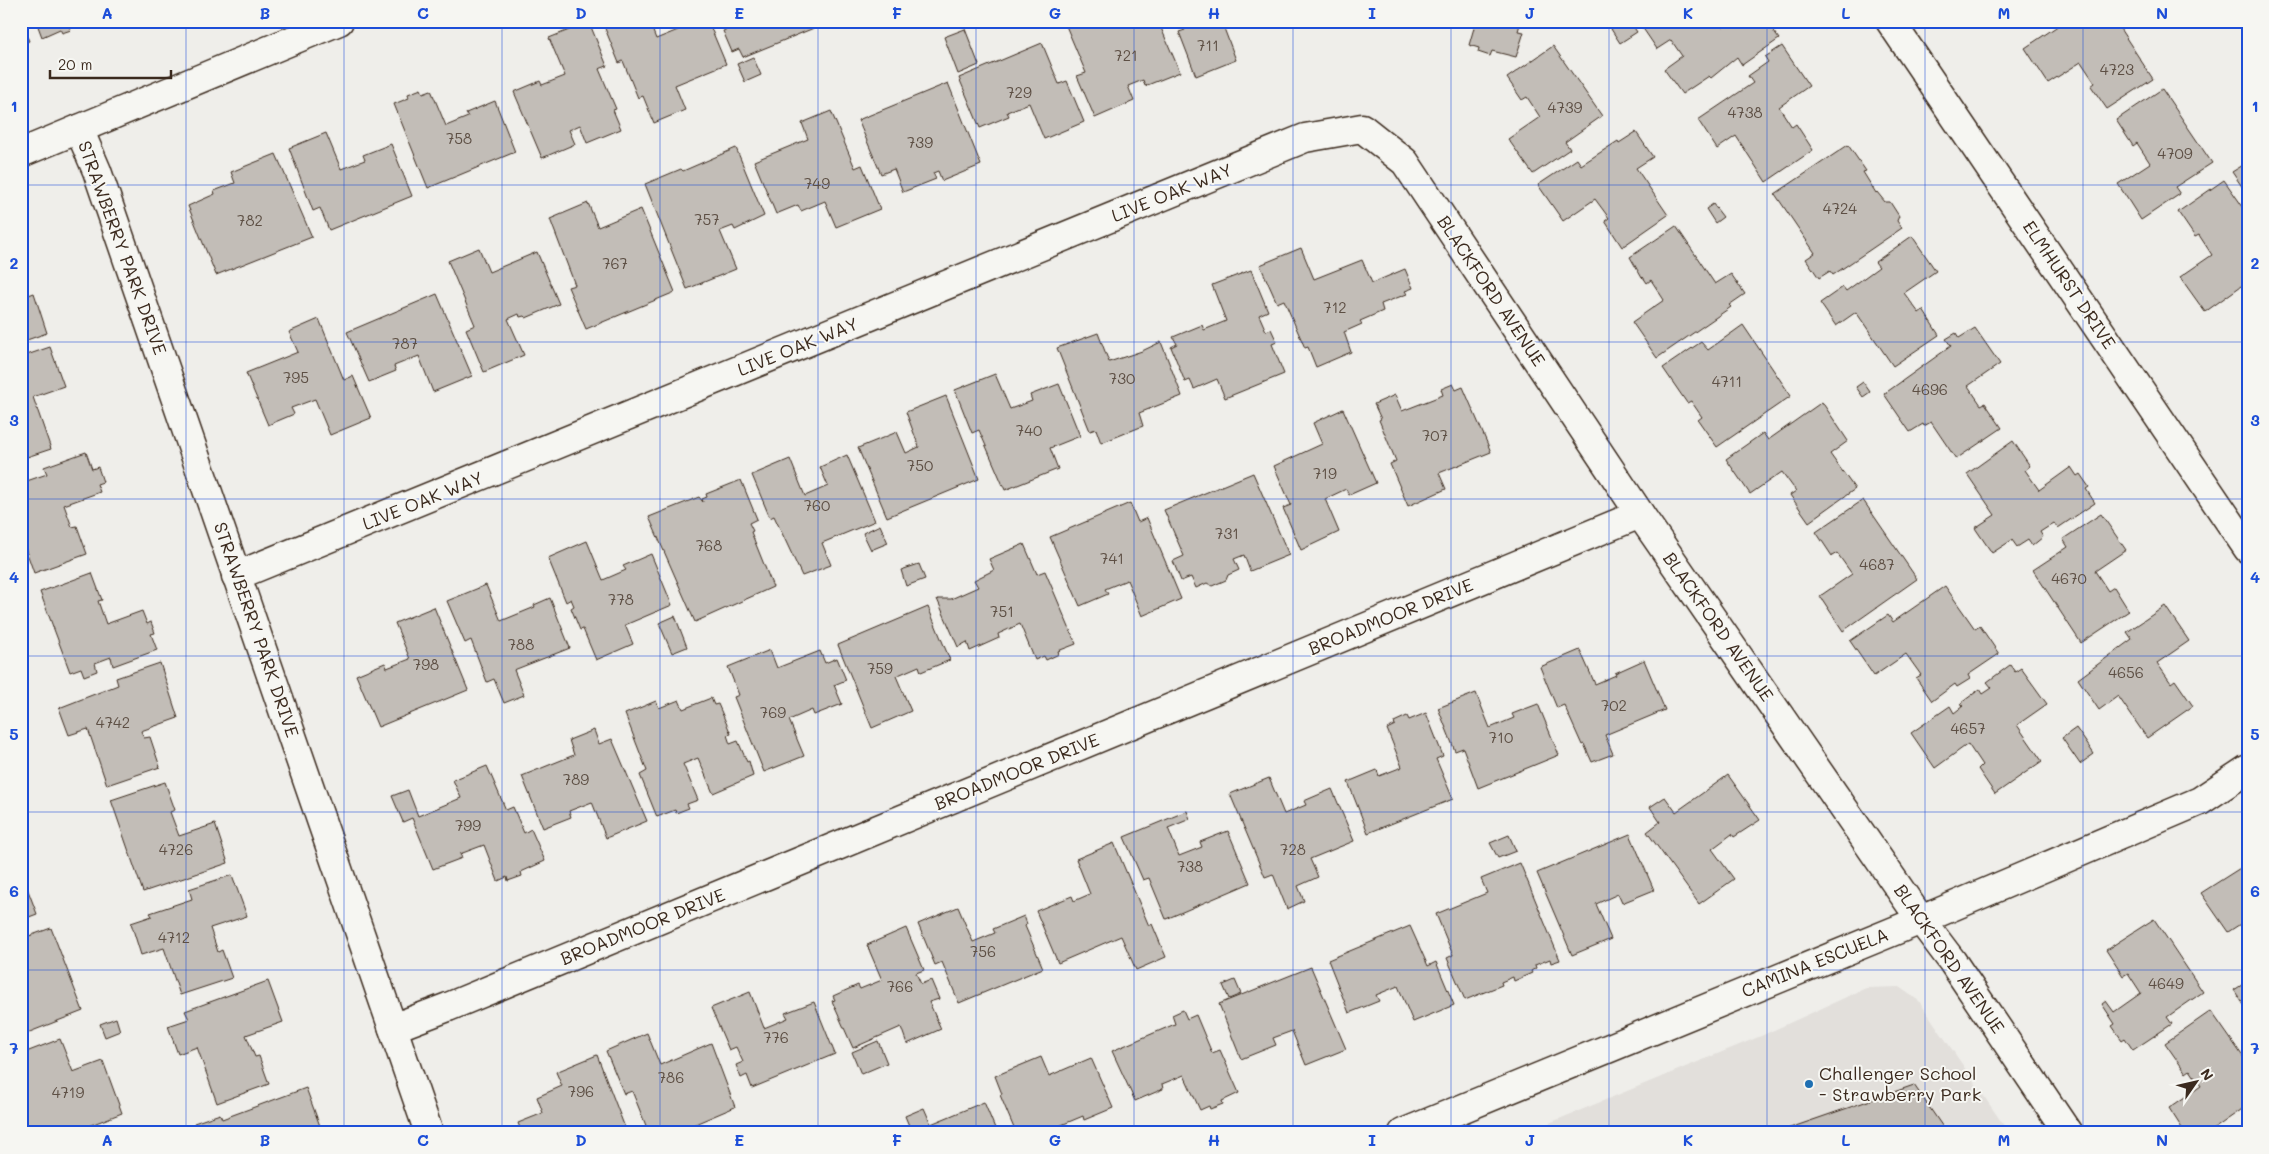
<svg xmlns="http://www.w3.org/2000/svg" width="2269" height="1154" font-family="Mali,sans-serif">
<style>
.built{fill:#e2dfdb}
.building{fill:#c2bdb7;stroke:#3b2a1e}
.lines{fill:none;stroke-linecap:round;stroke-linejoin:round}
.minor-casing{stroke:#3b2a1e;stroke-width:31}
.minor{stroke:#f6f6f2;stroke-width:28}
.grid{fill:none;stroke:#1d4ed8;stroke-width:1;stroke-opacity:0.55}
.poi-dot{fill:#1f6fb2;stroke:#f6f6f2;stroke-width:2}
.labels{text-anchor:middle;stroke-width:4;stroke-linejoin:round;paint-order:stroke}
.number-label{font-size:15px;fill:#5d4f44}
.street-label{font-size:18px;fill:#3b2a1e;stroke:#f6f6f2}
.poi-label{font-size:18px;fill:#3b2a1e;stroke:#f6f6f2;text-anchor:start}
.neatline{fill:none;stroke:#1d4ed8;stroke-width:2}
.grid-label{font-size:16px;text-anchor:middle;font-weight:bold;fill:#1d4ed8}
</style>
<rect width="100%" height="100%" fill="#efeeea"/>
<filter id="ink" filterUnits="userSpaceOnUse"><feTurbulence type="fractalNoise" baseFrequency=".02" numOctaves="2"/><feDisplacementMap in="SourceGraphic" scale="10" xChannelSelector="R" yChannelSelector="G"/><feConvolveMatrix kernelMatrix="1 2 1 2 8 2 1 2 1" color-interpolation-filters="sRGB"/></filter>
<g filter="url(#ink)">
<polygon class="built" points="1899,987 1919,1001 2009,1133 1525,1133 1761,1036 1866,988"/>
<g class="building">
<polygon points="36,21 77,21 68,25 71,30 62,33 60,29 42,37"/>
<polygon points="602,21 649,21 656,39 678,30 676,24 683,21 708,21 726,64 675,85 685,110 654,123 643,96 638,98 623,61 619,63"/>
<polygon points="728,21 831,21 743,57 739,49 732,52 723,31 730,28"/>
<polygon points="1064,21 1158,21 1180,72 1145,86 1143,80 1128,86 1134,101 1095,118 1077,76 1086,73"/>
<polygon points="1182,21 1227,21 1222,23 1236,60 1196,76 1179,32 1185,30"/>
<polygon points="1476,21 1521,21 1518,31 1524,32 1516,57 1492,51 1490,56 1478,52 1479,48 1469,45"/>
<polygon points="1622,21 1633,21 1631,23 1637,32 1620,43 1611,29"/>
<polygon points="1638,21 1720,21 1723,27 1731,21 1770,21 1768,24 1779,39 1742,65 1737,57 1711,78 1709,76 1682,94 1664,69 1682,56 1671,40 1657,49"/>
<polygon points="2065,21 2115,21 2153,79 2107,109 2091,86 2095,83 2081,62 2048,83 2025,48"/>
<polygon points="21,22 29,41 21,44"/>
<polygon points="589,22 607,66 599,69 616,109 613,110 621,129 587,143 580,125 569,130 575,144 542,158 514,92 540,81 542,85 565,76 549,38"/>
<polygon points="965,29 979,65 958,74 944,37"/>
<polygon points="1042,43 1059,84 1067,81 1084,122 1044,139 1029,103 1007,112 1009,116 980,128 959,78"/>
<polygon points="1553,46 1602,116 1565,142 1570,149 1533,174 1508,139 1540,117 1527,97 1522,100 1507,78"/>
<polygon points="1782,46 1809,86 1779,107 1792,127 1796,124 1813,150 1766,182 1736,136 1717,149 1698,120 1753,83 1748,76 1768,62 1765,57"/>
<polygon points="753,57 761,75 745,82 737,64"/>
<polygon points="948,83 981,165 942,181 938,171 933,173 936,179 903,192 894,169 881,174 858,120"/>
<polygon points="421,89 423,93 431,90 446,126 468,117 466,113 495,101 515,152 428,188 394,104 409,98 408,94"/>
<polygon points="2162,89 2212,163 2175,187 2180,194 2141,220 2118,184 2150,163 2137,143 2133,146 2116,120"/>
<polygon points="831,111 855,168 862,165 880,209 836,227 825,201 801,211 798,205 776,214 754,161 808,139 802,123"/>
<polygon points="1636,132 1653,157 1636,168 1668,215 1622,247 1605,221 1609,218 1595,199 1563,221 1538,185 1577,159 1581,165 1618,141 1619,143"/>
<polygon points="326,133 341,169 365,160 363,155 391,144 412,196 329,230 320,208 313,211 289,148"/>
<polygon points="1848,145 1866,171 1863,172 1876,193 1877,192 1885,202 1890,202 1899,216 1897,221 1902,228 1833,275 1830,271 1819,278 1806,259 1815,253 1775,194"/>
<polygon points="736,148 764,216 735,230 733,226 720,231 736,269 687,289 645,184 681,169 683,171"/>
<polygon points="276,154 312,237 216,275 188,206 215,194 214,191 235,183 231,172"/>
<polygon points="2248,162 2248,185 2243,188 2232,172"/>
<polygon points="2224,180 2248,214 2248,281 2205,312 2180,277 2212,255 2199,235 2195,237 2178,212"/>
<polygon points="588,203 598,227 641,209 675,292 586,329 568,287 575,285 550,219"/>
<polygon points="1713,204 1723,217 1715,223 1706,209"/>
<polygon points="1676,226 1715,284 1731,274 1745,294 1729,305 1731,307 1657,358 1632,322 1664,300 1651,280 1647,283 1643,277 1642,278 1630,257"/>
<polygon points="1912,236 1936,271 1904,293 1919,313 1923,310 1939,335 1893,366 1856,312 1836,326 1820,303 1843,287 1846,291 1879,267 1875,262"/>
<polygon points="479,248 489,272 537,252 559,304 526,318 524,316 520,317 519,314 508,319 524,355 484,372 466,329 475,325 448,261"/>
<polygon points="1301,248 1314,279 1362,260 1372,283 1405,269 1413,288 1405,291 1407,294 1381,304 1383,311 1360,321 1362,324 1344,332 1351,352 1316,367 1308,347 1305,348 1284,300 1277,303 1260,265"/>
<polygon points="1251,270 1268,311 1259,315 1266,331 1271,329 1277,342 1272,344 1284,374 1225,398 1217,379 1194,389 1190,380 1185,382 1171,347 1177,344 1173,337 1202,325 1204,330 1226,321 1212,285"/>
<polygon points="34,293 47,333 21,342 21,298"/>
<polygon points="437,294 472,376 433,392 419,356 394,366 396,371 369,382 347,332"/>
<polygon points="319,319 344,380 353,376 371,418 330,435 315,399 291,408 294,414 268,425 246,373 298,352 289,332"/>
<polygon points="1743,325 1791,396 1717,447 1698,420 1702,417 1691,401 1687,403 1663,368 1701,342 1708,350"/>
<polygon points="1975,328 2000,364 1968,386 1981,405 1985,403 2002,428 1956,459 1931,422 1924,426 1923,424 1910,432 1884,394 1951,346 1946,339 1956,333 1959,338"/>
<polygon points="1098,333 1109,362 1142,351 1161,342 1182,396 1139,413 1143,426 1101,443 1096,429 1090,431 1057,348"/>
<polygon points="50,347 64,386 33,397 51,449 21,459 21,357"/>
<polygon points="995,374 1010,409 1032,401 1030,395 1059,384 1080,436 1050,448 1058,469 1005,490 979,430 972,433 955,390"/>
<polygon points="1863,382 1870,392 1863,397 1856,387"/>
<polygon points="1453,384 1456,390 1463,387 1491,452 1439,473 1446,489 1408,506 1390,464 1396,461 1379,420 1381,419 1374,404 1395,395 1402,411 1443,395 1441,389"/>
<polygon points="946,396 979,479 887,517 858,448 897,432 906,453 919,447 906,412"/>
<polygon points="1822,402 1848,441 1830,454 1855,489 1809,522 1790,495 1796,491 1782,472 1750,494 1726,459 1763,433 1768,440"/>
<polygon points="1343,409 1376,483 1349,495 1346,489 1325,499 1339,532 1301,550 1283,508 1291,505 1274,466 1322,444 1313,423"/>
<polygon points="2013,441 2030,466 2025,470 2039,490 2071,467 2077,476 2080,474 2089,487 2086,489 2095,503 2058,528 2054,523 2040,532 2043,537 2032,546 2028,540 2017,547 2012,540 1992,553 1975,528 1995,515 1967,474"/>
<polygon points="86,452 92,469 98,467 103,482 97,484 100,492 64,505 72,527 77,526 87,554 34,573 21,536 21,483 47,474 44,467"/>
<polygon points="847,455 875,521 822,543 831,565 802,576 774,516 770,518 752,475 790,459 805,496 828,486 820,467"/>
<polygon points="1253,473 1289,555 1250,571 1244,555 1234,559 1239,570 1228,575 1226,580 1212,586 1207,583 1196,588 1191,577 1181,581 1173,561 1184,556 1164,510"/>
<polygon points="741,480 757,519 749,523 753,531 751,532 773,587 695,622 649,517 699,497 703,502 702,499 707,497 706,494"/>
<polygon points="1863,500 1917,579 1843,631 1820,596 1852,574 1837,553 1832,556 1816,532"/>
<polygon points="1130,503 1138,522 1147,518 1181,599 1142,616 1127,580 1105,589 1108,594 1080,606 1050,537"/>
<polygon points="2101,514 2126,550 2095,571 2108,591 2114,587 2129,611 2081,643 2033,570 2068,547 2063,539"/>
<polygon points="880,525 888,543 871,550 863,533"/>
<polygon points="587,541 603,580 626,570 623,566 651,554 672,605 625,625 633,644 596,660 583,629 580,630 571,608 574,606 571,599 566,602 548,558"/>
<polygon points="1024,544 1037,574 1045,571 1076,644 1058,651 1059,654 1046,660 1044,656 1035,660 1020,624 998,634 999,638 970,651 967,642 958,647 937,599 951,599 978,587 974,580 994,570 989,559"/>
<polygon points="919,564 925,579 906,586 901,570"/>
<polygon points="92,573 102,600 98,601 106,624 142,611 147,624 151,622 155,633 151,634 157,650 113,666 111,657 95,663 97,671 84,676 81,668 70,672 40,592"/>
<polygon points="486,585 501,621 535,607 534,605 550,598 570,648 514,670 524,695 504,703 494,679 487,682 471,640 465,643 447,601"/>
<polygon points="1945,586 1975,629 1980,626 1999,654 1968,675 1970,679 1957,687 1955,684 1932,701 1916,678 1921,675 1906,654 1874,676 1850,641 1888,615 1893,622"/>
<polygon points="2165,606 2189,641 2157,663 2171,683 2175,680 2193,706 2147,738 2118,696 2099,710 2078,679 2132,639 2127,632"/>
<polygon points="434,607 468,690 378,727 356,675 385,663 387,668 410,659 395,623"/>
<polygon points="928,607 950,660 921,672 919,666 896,676 911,711 872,728 838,645"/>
<polygon points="675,616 687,647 672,653 659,623"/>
<polygon points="770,650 777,668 820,651 825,663 837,658 846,680 834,685 842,704 814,715 812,710 789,720 804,756 764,772 734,697 739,695 728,667"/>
<polygon points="1580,650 1595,684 1616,675 1615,673 1644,660 1665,710 1605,735 1613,754 1592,762 1584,744 1582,745 1564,705 1557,708 1540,667"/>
<polygon points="160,663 178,718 141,731 144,738 150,737 160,767 107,785 88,729 69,735 59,708 118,685 116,678"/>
<polygon points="2010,665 2015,672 2021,668 2047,704 2017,725 2042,761 1995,794 1978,769 1982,765 1968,744 1935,768 1911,733 1950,706 1954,713 1963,706 1961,703 1980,689 1983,694 1992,688 1987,682"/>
<polygon points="1476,693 1490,728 1514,718 1512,714 1538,704 1559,755 1478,788 1463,748 1455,751 1438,708"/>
<polygon points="711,698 714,705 718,704 731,734 727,735 730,744 738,741 747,762 749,761 753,776 713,793 698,758 683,764 698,800 687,804 689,808 676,813 675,810 657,817 640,775 647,771 625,714 656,701 659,708 679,700 683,709"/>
<polygon points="1426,713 1443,756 1436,759 1453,799 1368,833 1348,782 1377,770 1379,776 1402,767 1387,729 1395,725 1394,722 1407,716 1409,720"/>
<polygon points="2076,728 2094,754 2080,764 2062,738"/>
<polygon points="594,730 599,744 612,739 647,821 606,838 592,802 569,811 571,817 543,828 522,776 574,755 569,740"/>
<polygon points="487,766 506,810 513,807 524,833 531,829 545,861 521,872 522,876 508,881 507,877 498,881 484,845 460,854 462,858 433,869 412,818 403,822 392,796 408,790 418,816 461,798 453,780"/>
<polygon points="1728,775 1760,820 1734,837 1732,834 1712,849 1734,879 1699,904 1647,832 1660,822 1650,807 1665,797 1676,812"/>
<polygon points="1269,778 1284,814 1306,805 1304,801 1332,789 1354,841 1310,859 1318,877 1298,886 1304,901 1287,909 1273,874 1265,877 1230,794"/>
<polygon points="165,782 175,810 170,812 179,836 215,824 228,863 143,892 111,800"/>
<polygon points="1187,811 1190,819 1168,828 1179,856 1202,847 1200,842 1228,831 1250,883 1166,919 1149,878 1143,880 1124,837"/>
<polygon points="1630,834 1654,890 1622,903 1618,894 1596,904 1611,939 1572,955 1537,873"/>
<polygon points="1509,835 1516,851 1498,858 1490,843"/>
<polygon points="1114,843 1149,926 1152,924 1166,957 1136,970 1121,936 1058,963 1036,911 1072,896 1074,901 1090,894 1076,859"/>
<polygon points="1520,863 1560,960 1551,963 1550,959 1535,965 1536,968 1531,971 1532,973 1514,981 1513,977 1501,982 1502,985 1465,1000 1447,958 1453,955 1436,914 1487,893 1481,879"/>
<polygon points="2248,863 2248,919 2228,932 2201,893"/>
<polygon points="21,872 37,914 21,920"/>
<polygon points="232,875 247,916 210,928 218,952 222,950 232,978 180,995 164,948 141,955 131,923 152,916 150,913 192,899 189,889"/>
<polygon points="958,907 973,942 995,933 993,929 1024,916 1027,924 1025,926 1043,968 959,1003 942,962 935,965 918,924"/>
<polygon points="2154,919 2203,992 2167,1017 2172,1024 2133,1050 2125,1038 2122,1040 2112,1026 2115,1024 2102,1004 2106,1001 2114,1012 2141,993 2128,973 2123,976 2106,950"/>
<polygon points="1410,926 1428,966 1436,962 1454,1005 1413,1022 1398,986 1376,995 1379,1001 1349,1013 1328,960"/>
<polygon points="51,928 83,1011 22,1035 21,1039 21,939"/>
<polygon points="906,928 924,970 916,973 921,984 931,980 939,999 929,1002 941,1029 907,1044 901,1027 853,1048 832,1001 835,1000 833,996 858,985 860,989 882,980 867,945"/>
<polygon points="1311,967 1346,1049 1306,1065 1292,1031 1273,1038 1276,1045 1241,1059 1219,1004"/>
<polygon points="1235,980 1241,994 1229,999 1223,985"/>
<polygon points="268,981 283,1022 246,1035 255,1057 259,1056 269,1084 217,1103 197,1047 178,1054 168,1026 189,1019 185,1011"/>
<polygon points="2248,981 2248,1002 2244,1005 2234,990"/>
<polygon points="750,992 764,1028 788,1018 785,1013 814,1002 835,1054 752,1088 747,1075 741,1078 736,1065 743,1062 736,1047 729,1050 711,1008"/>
<polygon points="1183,1010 1187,1019 1196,1015 1212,1053 1220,1050 1239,1093 1222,1101 1223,1104 1210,1109 1209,1106 1200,1110 1184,1075 1162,1084 1163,1089 1135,1101 1112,1051 1175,1024 1172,1015"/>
<polygon points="2211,1011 2244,1058 2248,1055 2248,1105 2208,1133 2185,1133 2169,1108 2201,1086 2190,1070 2186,1073 2165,1043"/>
<polygon points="116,1018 120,1031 105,1037 100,1024"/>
<polygon points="647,1033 660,1065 711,1043 735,1107 674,1133 649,1133 632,1091 624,1094 606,1051"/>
<polygon points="60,1039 73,1072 103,1061 122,1113 70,1133 21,1133 21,1054"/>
<polygon points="878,1041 887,1063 861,1074 852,1052"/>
<polygon points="597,1055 627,1133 522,1133 518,1123 543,1113 537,1097 562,1086 556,1072"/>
<polygon points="1041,1057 1049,1076 1091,1058 1113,1108 1084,1120 1083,1116 1059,1126 1062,1133 1016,1133 1000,1095 1002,1094 995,1076"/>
<polygon points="1914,1085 1947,1133 1789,1133 1787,1129"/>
<polygon points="306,1088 320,1126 302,1133 227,1133 225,1129 214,1133 197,1133 194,1123 220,1114 222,1119"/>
<polygon points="984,1102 997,1133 912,1133 905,1116 924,1108 931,1124"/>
</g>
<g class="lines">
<defs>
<g id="minor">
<polyline points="1890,21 2248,549"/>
<polyline points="79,129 97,171 429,1133"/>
<polyline points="21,153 339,21"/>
<polyline points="236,576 1305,138 1362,128 1405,162 1640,514 1921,920 1952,961 2068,1133"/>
<polyline points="393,1028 448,1007 1640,514"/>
<polyline points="1403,1133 1921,920 2200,801 2248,769"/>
</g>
</defs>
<use href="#minor" class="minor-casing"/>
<use href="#minor" class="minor"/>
</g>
</g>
<path class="grid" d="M186,21v1112M344,21v1112M502,21v1112M660,21v1112M818,21v1112M976,21v1112M1134,21v1112M1293,21v1112M1451,21v1112M1609,21v1112M1767,21v1112M1925,21v1112M2083,21v1112M21,185h2227M21,342h2227M21,499h2227M21,656h2227M21,812h2227M21,970h2227"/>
<circle class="poi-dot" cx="1809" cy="1084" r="5"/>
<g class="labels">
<g class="number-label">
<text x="1208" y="51">711</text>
<text x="1126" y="61">721</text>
<text x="2117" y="75">4723</text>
<text x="1019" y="98">729</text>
<text x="1565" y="113">4739</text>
<text x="1745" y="118">4738</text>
<text x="459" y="144">758</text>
<text x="920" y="148">739</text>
<text x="2175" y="159">4709</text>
<text x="817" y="189">749</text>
<text x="1840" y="214">4724</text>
<text x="707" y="225">757</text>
<text x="250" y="226">782</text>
<text x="615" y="269">767</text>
<text x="1335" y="313">712</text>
<text x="405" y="349">787</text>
<text x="296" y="383">795</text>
<text x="1122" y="384">730</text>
<text x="1727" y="387">4711</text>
<text x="1930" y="395">4696</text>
<text x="1029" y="436">740</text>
<text x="1435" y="441">707</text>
<text x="920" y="471">750</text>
<text x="1325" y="479">719</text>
<text x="817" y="511">760</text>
<text x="1227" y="539">731</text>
<text x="709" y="551">768</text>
<text x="1112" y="564">741</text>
<text x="1877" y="570">4687</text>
<text x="2069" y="584">4670</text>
<text x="621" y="605">778</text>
<text x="1002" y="617">751</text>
<text x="521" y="650">788</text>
<text x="426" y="670">798</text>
<text x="880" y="674">759</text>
<text x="2126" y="678">4656</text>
<text x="1614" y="711">702</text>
<text x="773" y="718">769</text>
<text x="113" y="728">4742</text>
<text x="1968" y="734">4657</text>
<text x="1501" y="743">710</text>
<text x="576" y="785">789</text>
<text x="468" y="831">799</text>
<text x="176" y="855">4726</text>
<text x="1293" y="855">728</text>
<text x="1190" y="872">738</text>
<text x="174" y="943">4712</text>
<text x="983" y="957">756</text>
<text x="2166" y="989">4649</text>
<text x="900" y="992">766</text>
<text x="776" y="1043">776</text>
<text x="671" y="1083">786</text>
<text x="581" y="1097">796</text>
<text x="68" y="1098">4719</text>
</g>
<g class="street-label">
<text transform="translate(1172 193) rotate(-22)" y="6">LIVE OAK WAY</text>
<text transform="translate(122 248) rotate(70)" y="6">STRAWBERRY PARK DRIVE</text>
<text transform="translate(2069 285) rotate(56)" y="6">ELMHURST DRIVE</text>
<text transform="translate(1491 291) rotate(56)" y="6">BLACKFORD AVENUE</text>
<text transform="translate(798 347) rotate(-22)" y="6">LIVE OAK WAY</text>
<text transform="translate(423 501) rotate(-22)" y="6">LIVE OAK WAY</text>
<text transform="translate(1391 617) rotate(-22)" y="6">BROADMOOR DRIVE</text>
<text transform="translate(1718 627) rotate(55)" y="6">BLACKFORD AVENUE</text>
<text transform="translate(256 630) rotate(71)" y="6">STRAWBERRY PARK DRIVE</text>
<text transform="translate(1017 772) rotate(-22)" y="6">BROADMOOR DRIVE</text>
<text transform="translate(643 927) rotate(-22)" y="6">BROADMOOR DRIVE</text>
<text transform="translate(1949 959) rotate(55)" y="6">BLACKFORD AVENUE</text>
<text transform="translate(1815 963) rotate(-22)" y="6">CAMINA ESCUELA</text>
</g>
<g class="poi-label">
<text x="1819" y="1080">Challenger School<tspan x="1819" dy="21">- Strawberry Park</tspan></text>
</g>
</g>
<rect width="2269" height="1154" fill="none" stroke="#f6f6f2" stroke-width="55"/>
<g transform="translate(2196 1082) rotate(56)" stroke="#f6f6f2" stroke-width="4" paint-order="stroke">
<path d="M0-4L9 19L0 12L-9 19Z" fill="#3b2a1e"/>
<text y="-8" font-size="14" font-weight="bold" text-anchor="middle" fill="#3b2a1e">N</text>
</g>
<path d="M50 70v8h121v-8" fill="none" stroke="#3b2a1e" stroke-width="2.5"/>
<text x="58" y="70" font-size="15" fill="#3b2a1e" stroke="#f6f6f2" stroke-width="4" paint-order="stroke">20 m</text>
<rect x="28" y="28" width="2214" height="1098" class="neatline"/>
<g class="grid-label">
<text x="107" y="19">A</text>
<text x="265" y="19">B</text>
<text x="423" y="19">C</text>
<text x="581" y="19">D</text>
<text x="739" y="19">E</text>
<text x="897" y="19">F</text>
<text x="1055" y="19">G</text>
<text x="1214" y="19">H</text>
<text x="1372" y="19">I</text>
<text x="1530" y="19">J</text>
<text x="1688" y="19">K</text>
<text x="1846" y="19">L</text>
<text x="2004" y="19">M</text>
<text x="2162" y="19">N</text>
<text x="14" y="112">1</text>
<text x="2255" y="112">1</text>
<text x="14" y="269">2</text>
<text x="2255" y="269">2</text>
<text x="14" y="426">3</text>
<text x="2255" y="426">3</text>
<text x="14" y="583">4</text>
<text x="2255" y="583">4</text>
<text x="14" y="740">5</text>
<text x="2255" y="740">5</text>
<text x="14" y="897">6</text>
<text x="2255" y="897">6</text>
<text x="14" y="1054">7</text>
<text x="2255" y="1054">7</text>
<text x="107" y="1146">A</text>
<text x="265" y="1146">B</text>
<text x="423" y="1146">C</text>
<text x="581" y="1146">D</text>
<text x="739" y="1146">E</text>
<text x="897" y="1146">F</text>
<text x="1055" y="1146">G</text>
<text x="1214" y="1146">H</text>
<text x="1372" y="1146">I</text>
<text x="1530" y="1146">J</text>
<text x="1688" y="1146">K</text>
<text x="1846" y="1146">L</text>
<text x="2004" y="1146">M</text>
<text x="2162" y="1146">N</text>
</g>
</svg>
